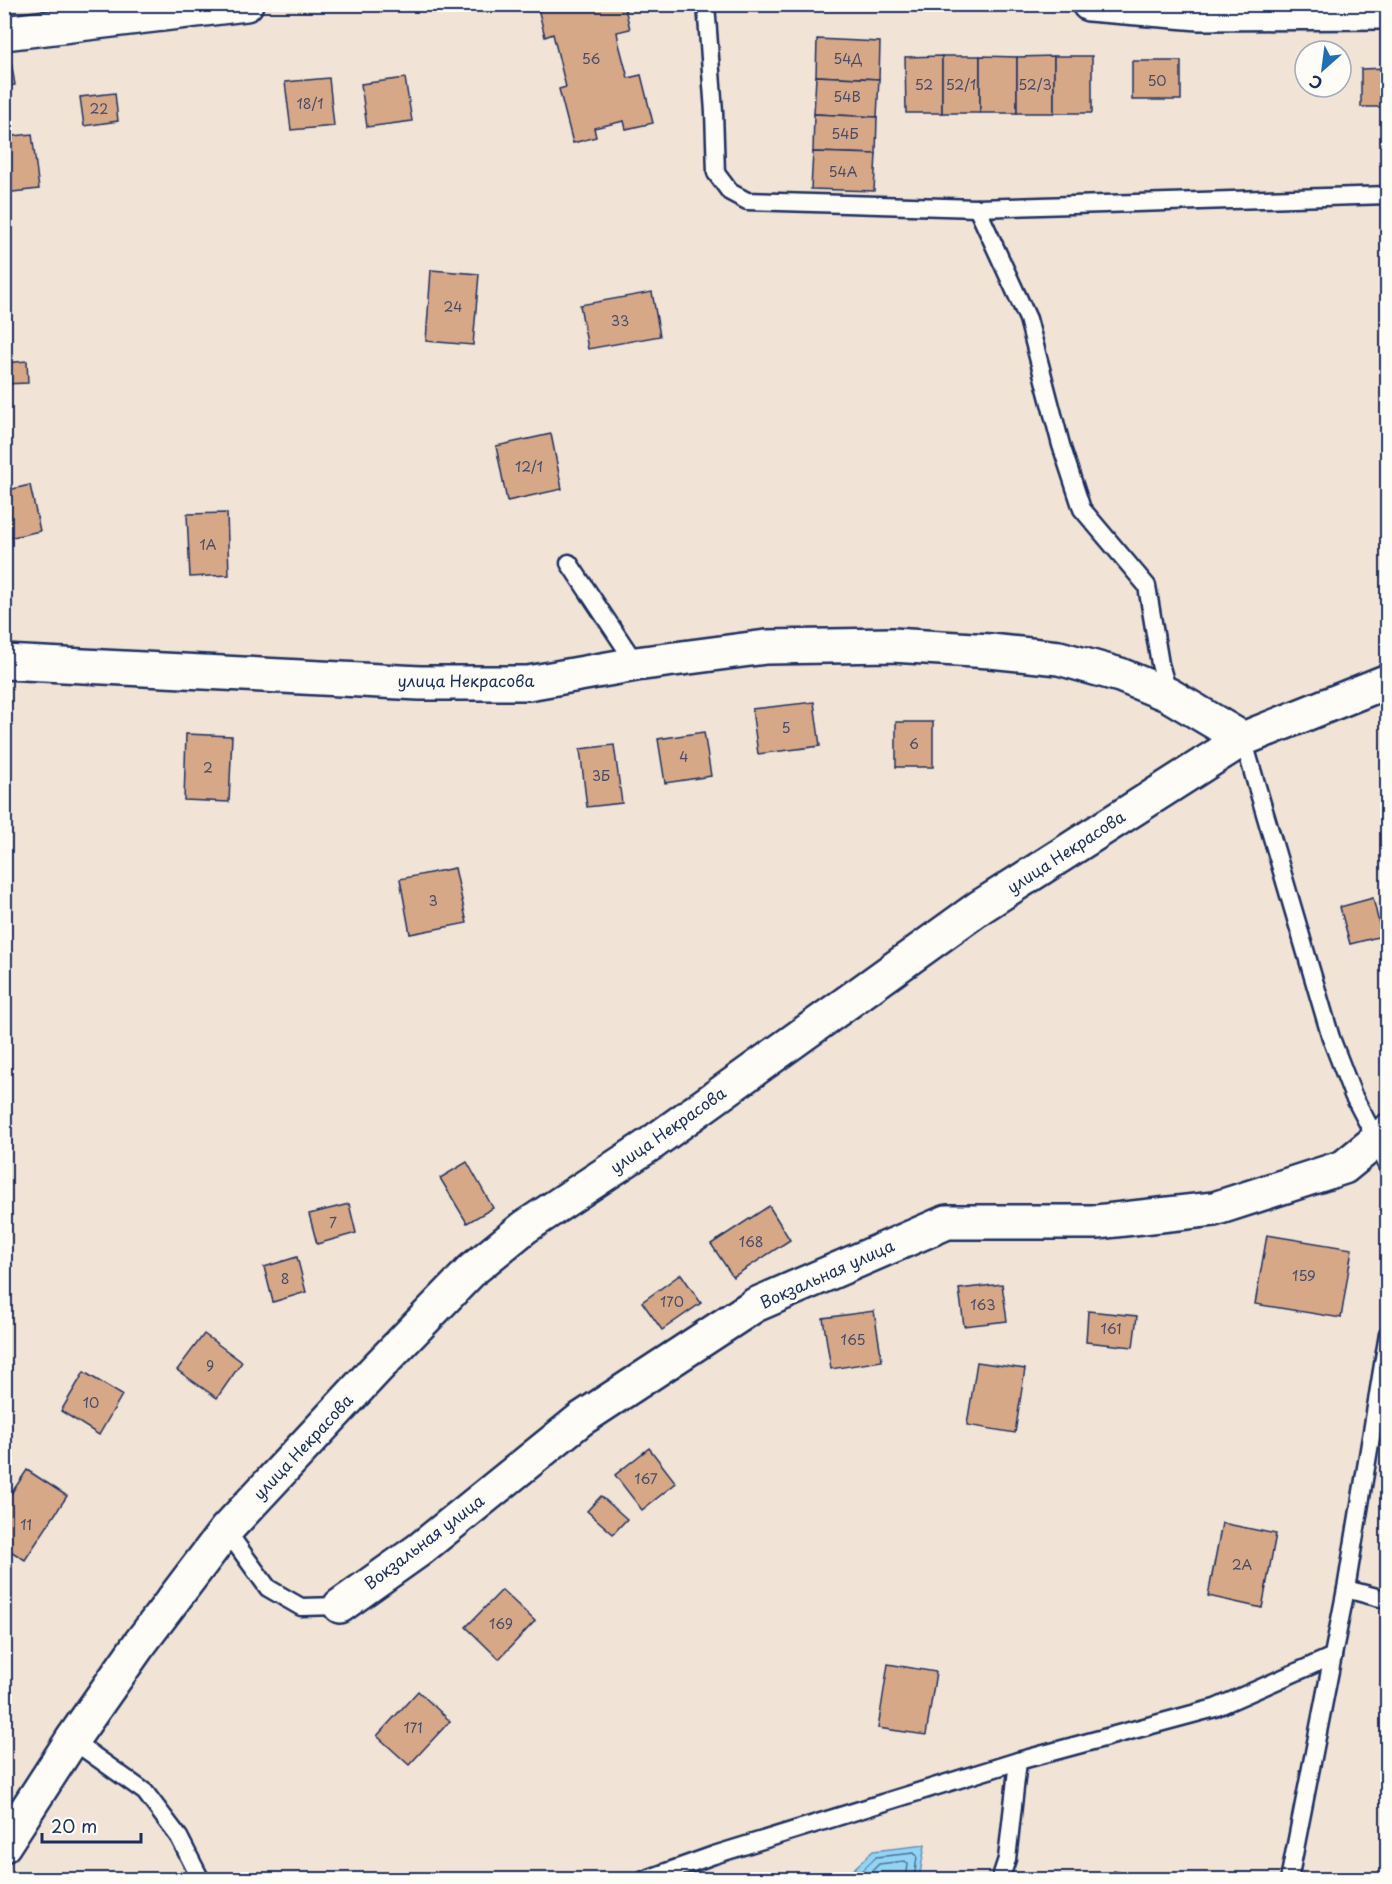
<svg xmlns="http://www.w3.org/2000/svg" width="1392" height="1884" font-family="'Playpen Sans',sans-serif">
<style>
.water{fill:#93d4f4;stroke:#6392b8;stroke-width:1.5}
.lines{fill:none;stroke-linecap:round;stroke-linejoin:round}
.shore{stroke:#4b719a;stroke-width:1.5}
.building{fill:#d6a888;stroke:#1b2f5e;stroke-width:1.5}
.lane-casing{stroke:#1b2f5e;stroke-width:21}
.street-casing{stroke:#1b2f5e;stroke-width:38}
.secondary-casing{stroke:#1b2f5e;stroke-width:38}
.lane{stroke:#fdfcf7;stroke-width:16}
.street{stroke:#fdfcf7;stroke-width:33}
.secondary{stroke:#fdfcf7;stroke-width:33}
.labels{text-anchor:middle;stroke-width:6;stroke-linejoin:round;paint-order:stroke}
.number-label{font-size:14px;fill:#4a4d68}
.street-label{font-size:16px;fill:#1b2f5e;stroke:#fdfcf7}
</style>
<rect width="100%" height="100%" fill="#f1e3d6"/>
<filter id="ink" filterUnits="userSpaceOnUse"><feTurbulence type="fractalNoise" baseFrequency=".0167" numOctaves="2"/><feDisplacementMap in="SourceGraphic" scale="12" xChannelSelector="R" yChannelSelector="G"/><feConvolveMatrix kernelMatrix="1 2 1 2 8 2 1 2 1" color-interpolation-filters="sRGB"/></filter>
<g filter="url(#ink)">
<polygon class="water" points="925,1845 919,1879 843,1879 873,1851"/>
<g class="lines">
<g class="shore">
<polyline points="852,1880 876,1857 914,1853 917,1856 914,1880"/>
<polyline points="863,1880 879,1864 905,1861 908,1864 906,1880"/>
</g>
</g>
<g class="building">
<polygon points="537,4 557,4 558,9 575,4 624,4 630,29 617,32 619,44 628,78 641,75 653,123 626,129 624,121 594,128 596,137 573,143 559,89 566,87 553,34 545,37"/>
<polygon points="817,39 880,42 879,79 816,76"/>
<polygon points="10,55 15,85 4,87 4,56"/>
<polygon points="942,56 942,113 906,113 905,57"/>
<rect x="942" y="56" width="38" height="57"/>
<polygon points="980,56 1017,57 1017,113 980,113"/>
<polygon points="1054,56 1054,113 1017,113 1017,57"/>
<rect x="1054" y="56" width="38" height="57"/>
<rect x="1132" y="61" width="49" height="39"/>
<polygon points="1388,68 1388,107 1361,107 1361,69"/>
<polygon points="816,76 879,79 877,117 814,114"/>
<polygon points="329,78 334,126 291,130 285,82"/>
<polygon points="405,78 412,121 367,127 361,84"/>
<polygon points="115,93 118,121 84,126 80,97"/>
<polygon points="814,114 877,117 876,154 813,152"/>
<polygon points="32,134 39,189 4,193 4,137"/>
<polygon points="813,152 876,154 874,191 811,189"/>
<polygon points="431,270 479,274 473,345 426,341"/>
<polygon points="652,292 660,336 588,349 580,305"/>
<polygon points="27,361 28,383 4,384 4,363"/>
<polygon points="551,434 562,489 507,501 496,446"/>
<polygon points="30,485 40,531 4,539 4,491"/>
<polygon points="227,513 229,575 190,577 187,514"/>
<polygon points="814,702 820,746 758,754 752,709"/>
<rect x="896" y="722" width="37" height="45"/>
<polygon points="704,732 711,776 665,783 658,739"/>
<polygon points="186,734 232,736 229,802 184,800"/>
<polygon points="614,745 622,803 587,807 580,749"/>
<polygon points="455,868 467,923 410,934 400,879"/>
<polygon points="1373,898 1382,936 1350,944 1340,907"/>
<polygon points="467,1162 493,1208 467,1223 440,1178"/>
<polygon points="349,1204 356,1233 317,1244 309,1214"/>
<polygon points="769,1206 790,1240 733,1277 711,1244"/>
<polygon points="1267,1235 1352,1249 1341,1318 1255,1304"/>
<polygon points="297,1257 306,1292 273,1302 264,1267"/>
<polygon points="681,1274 701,1303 662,1330 642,1302"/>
<polygon points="1002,1284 1007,1321 964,1326 959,1289"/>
<polygon points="874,1311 882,1361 831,1369 823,1318"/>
<polygon points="1088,1311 1137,1316 1133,1347 1086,1342"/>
<polygon points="204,1334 242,1362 217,1398 177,1370"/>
<polygon points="977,1362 1025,1369 1015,1433 967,1425"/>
<polygon points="84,1372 122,1395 99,1435 61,1411"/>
<polygon points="649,1448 676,1483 642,1510 615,1475"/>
<polygon points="27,1470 67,1496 25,1560 4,1547 4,1504"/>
<polygon points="601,1496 627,1519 613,1534 587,1511"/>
<polygon points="1222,1523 1276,1534 1262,1608 1208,1596"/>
<polygon points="502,1590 535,1621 499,1659 466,1627"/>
<polygon points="888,1664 936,1672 926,1735 878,1728"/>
<polygon points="418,1691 450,1721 409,1765 377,1736"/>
<polygon points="1114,1871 1145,1879 1145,1880 1111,1880"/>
</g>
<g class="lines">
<defs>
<g id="lane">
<polyline points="706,4 714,112 716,173 730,192 747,201 977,208 1388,195"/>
<polyline points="977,208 1028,319 1061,445 1082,509 1147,586 1160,664 1169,695"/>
<polyline points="569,563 636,664"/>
<polyline points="1243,739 1331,1038 1353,1095 1376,1139 1388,1167"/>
<polyline points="226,1530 268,1588 301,1607 340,1606"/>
<polyline points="1346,1589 1388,1600"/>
<polyline points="72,1740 145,1792 179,1837 201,1880"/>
<polyline points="644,1880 714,1855 1018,1761 1215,1708 1333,1656"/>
<polyline points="1000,1880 1007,1859 1018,1761"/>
<polyline points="1289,1880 1346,1589 1388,1334"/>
</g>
<g id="street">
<polyline points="1089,4 1199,13 1388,12"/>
<polyline points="4,33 246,4"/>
<polyline points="4,662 420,683 528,683 636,664 766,647 892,645 990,651 1059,658 1120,675 1169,695 1243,739"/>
<polyline points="340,1606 419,1550 581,1419 755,1305 947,1222 1097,1222 1214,1209 1344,1167 1388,1131"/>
</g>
<polyline id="secondary" points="4,1845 72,1740 138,1646 226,1530 376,1369 472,1270 525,1227 652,1143 980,907 1243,739 1388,681"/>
</defs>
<use href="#lane" class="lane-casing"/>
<use href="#street" class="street-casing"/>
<use href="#secondary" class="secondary-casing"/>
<use href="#lane" class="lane"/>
<use href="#street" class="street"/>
<use href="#secondary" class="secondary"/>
</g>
</g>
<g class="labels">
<g class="number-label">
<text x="591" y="64">56</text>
<text x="848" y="64">54Д</text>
<text x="1157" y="86">50</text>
<text x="924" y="90">52</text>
<text x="961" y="90">52/1</text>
<text x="1035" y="90">52/3</text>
<text x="847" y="102">54В</text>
<text x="310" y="109">18/1</text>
<text x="99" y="114">22</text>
<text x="845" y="139">54Б</text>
<text x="843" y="177">54А</text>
<text x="453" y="312">24</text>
<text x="620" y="326">33</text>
<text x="529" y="472">12/1</text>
<text x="208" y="550">1А</text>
<text x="786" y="733">5</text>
<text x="914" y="749">6</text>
<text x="684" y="762">4</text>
<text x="208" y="773">2</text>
<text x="601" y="781">3Б</text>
<text x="433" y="906">3</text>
<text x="333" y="1228">7</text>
<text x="751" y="1247">168</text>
<text x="1304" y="1281">159</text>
<text x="285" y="1284">8</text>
<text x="672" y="1307">170</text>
<text x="983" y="1310">163</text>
<text x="1111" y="1334">161</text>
<text x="853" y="1345">165</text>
<text x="210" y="1371">9</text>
<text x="91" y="1408">10</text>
<text x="646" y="1484">167</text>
<text x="26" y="1530">11</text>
<text x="1242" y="1570">2А</text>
<text x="501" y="1629">169</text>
<text x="413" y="1733">171</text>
</g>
<g class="street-label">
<text x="466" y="687">улица Некрасова</text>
<text transform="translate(1066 852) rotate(-33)" y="6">улица Некрасова</text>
<text transform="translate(668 1130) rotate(-35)" y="6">улица Некрасова</text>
<text transform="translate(827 1274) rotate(-24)" y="6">Вокзальная улица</text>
<text transform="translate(303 1447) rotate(-47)" y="6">улица Некрасова</text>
<text transform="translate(424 1542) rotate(-37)" y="6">Вокзальная улица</text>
</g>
</g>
<rect width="1392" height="1884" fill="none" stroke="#fdfcf7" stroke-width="24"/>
<rect x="12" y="12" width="1368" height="1860" fill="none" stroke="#1b2f5e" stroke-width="2" filter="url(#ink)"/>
<g transform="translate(1323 69) rotate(208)"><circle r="28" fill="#fdfcf7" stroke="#a3aaba" stroke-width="1.5"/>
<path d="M0-4.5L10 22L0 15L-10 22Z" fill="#1f6fb2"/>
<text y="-9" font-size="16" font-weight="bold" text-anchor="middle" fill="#1b2f5e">С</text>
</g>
<path d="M42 1833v9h99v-9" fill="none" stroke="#1b2f5e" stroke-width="3"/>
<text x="51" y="1833" font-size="18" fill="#1b2f5e" stroke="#fdfcf7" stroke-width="4.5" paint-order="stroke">20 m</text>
</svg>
